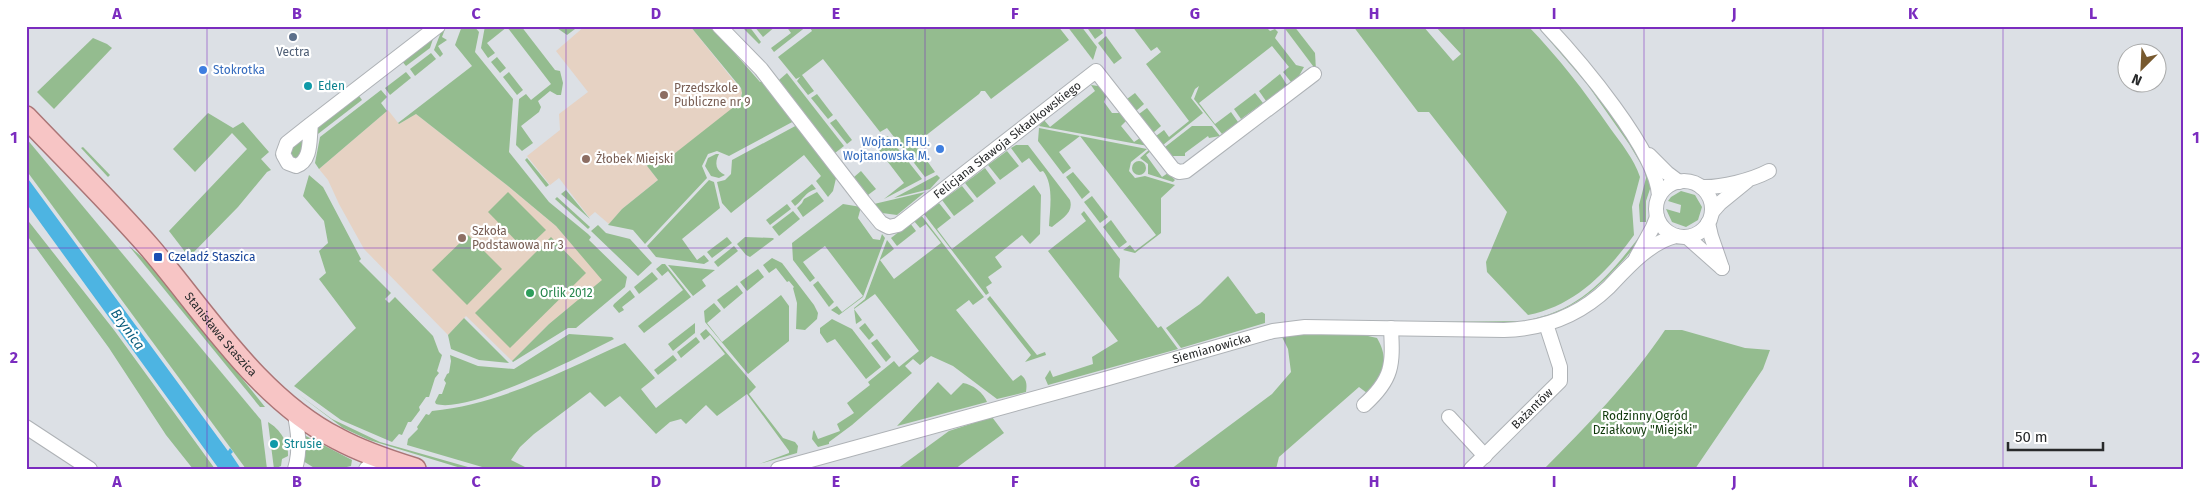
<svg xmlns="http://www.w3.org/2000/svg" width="2210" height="495" font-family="'Fira Sans',sans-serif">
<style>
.education{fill:#e6d2c3}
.green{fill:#94bc8f}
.water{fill:#4db4e2}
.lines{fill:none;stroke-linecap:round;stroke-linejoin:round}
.street-casing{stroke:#aeb2b6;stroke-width:16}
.primary-casing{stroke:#ab7576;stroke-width:24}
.street{stroke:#fff;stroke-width:14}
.primary{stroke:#f7c5c5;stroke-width:21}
.grid{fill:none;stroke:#7b2cbf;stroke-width:1;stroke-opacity:0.55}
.service-dot{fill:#5c6f8a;stroke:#fff;stroke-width:2}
.shop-dot{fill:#3f7fe0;stroke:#fff;stroke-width:2}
.culture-dot{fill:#0f9aa8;stroke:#fff;stroke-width:2}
.education-dot{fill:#8d6e63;stroke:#fff;stroke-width:2}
.transit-dot{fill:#1a4fb4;stroke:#fff;stroke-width:2}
.leisure-dot{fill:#2e9e5b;stroke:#fff;stroke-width:2}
.labels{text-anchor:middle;stroke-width:4.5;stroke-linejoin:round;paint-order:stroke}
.service-label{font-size:12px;fill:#4e5e75;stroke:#fff}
.shop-label{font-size:12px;fill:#366cbe;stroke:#fff;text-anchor:start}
.culture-label{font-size:12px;fill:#0d838f;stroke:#fff;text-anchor:start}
.education-label{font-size:12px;fill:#785e54;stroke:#fff;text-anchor:start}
.street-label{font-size:12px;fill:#282a2b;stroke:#fff}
.transit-label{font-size:12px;fill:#164399;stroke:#fff;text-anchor:start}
.leisure-label{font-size:12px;fill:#27864d;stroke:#fff;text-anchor:start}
.park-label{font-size:12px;fill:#103a0b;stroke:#fff}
.water-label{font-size:14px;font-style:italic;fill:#095c7c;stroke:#fff}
.neatline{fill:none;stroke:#7b2cbf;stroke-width:2}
.grid-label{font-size:16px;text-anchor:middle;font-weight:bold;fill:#7b2cbf}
</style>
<rect width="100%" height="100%" fill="#dce0e5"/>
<g class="education">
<polygon points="585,26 690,26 742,91 740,103 663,163 654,165 644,162 658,180 622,209 609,224 595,212 589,217 559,178 550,185 527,156 560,130 559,114 588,92 556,51"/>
<polygon points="388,110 399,124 416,114 508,186 556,226 603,280 549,324 512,361 466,316 448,335 364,249 339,204 328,180 319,169"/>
</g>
<g class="green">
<polygon points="462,26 474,26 479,32 475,52 513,99 509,152 549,202 588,234 591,237 589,240 627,277 625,287 576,328 568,328 513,362 512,361 549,324 602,280 556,226 508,186 416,114 399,124 398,123 472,66 455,45"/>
<polygon points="485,26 521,26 555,70 560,71 563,83 561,95 557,95 550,91 538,101 541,107 539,112 521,126 533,143 522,151 516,145 519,99 526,94 531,100 551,84 507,27 487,43 495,53 488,58 481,48"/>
<polygon points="554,26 579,26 567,35"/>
<polygon points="690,26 711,26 760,82 765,82 796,120 729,156 717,151 708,154 702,166 707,178 645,244 633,230 608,225 622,209 658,180 644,162 646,161 654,165 660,165 740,102 742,93 741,88"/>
<polygon points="741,26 749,26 761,42 759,44"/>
<polygon points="754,26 776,26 763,37"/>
<polygon points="786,26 807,26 774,52 771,48 791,33"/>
<polygon points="809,26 1058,26 1069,40 991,99 985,91 981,91 979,94 915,144 935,172 925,177 887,128 880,132 823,59 802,75 814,91 808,95 797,81 800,77 796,79 778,57 812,31"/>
<polygon points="1067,26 1081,26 1097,47 1093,60"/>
<polygon points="1086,26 1098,26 1103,33 1095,39"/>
<polygon points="1132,26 1273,26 1268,29 1270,31 1275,29 1278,32 1275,38 1296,65 1304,67 1299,76 1291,82 1283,72 1289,67 1272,46 1199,103 1215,124 1231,112 1238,122 1222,134 1194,99 1199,86 1195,89 1191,98 1203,113 1163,145 1156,136 1164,130 1169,137 1189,121 1146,64 1161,52 1157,47 1151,51"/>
<polygon points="1283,26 1294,26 1315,53 1316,70"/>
<path d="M1353,26h70l30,35 8,-7 -26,-28h93c31,32 57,66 82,102 11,15 24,31 30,49l-8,30 2,28c-27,37 -59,71 -106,80l-41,-43 -1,-10 21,-50 -78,-100h-11z"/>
<path d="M1537,26c9,4 17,17 24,24 36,41 67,85 91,133l-6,18v21h-6l-1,-17 7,-27 -2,-9 -15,-25 -42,-60z"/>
<polygon points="445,29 442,37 447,40 438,46 443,54 440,57 434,50 441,32"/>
<polygon points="435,33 430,48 406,66 401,60"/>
<polygon points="1106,36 1122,58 1114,64 1098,43"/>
<polygon points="93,38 107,44 112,48 54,109 37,92"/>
<polygon points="431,53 436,59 415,76 410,69"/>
<polygon points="497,57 506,68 500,73 491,62"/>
<polygon points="406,72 411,78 390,95 385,88"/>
<polygon points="509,72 523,90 517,95 503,77"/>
<polygon points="787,73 844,146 835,153 779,80"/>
<polygon points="1280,74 1287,85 1266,101 1259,91"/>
<polygon points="1091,85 1105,87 1107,95 1104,102 1112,113 1122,113 1128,119 1121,126 1134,142 1143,136 1148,146 1039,126 1044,120 1050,127 1095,91"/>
<polygon points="381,90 387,97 381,103 387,111 319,169 315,163 320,137"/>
<polygon points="357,93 362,100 314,137 314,129"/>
<polygon points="1135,93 1144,104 1136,111 1127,99"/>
<polygon points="1255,93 1263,103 1241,119 1234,109"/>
<polygon points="817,94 833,115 828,119 811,98"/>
<polygon points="1147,108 1161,126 1153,133 1139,114"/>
<polygon points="208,113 233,128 243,122 269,152 261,159 271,170 267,172 238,207 189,257 169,231 247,149 232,133 195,172 173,149"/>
<polygon points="836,119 852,140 847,144 830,123"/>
<polygon points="799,124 837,174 833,191 828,197 816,181 821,176 804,155 731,213 722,203 717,182 725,180 731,174 732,160"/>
<polygon points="1192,126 1212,126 1220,136 1209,138 1208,136 1185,153 1185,156 1172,156 1165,147"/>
<polygon points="1039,128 1147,149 1131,162 1129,171 1135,178 1145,176 1175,185 1161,198 1161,233 1135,253 1123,250 1130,245 1135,251 1156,235 1080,136 1059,152 1071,168 1063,174 1038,141"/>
<polygon points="306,132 299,158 294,158 290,154 290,148"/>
<polygon points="888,136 922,179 884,199 904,183 875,145"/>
<polygon points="26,138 261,420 267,469 246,469 26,170"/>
<path d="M1016,145h12l42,55c4,13 -9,19 -18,27l-3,-1c1,-18 5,-42 -6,-55l-3,1 -11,-14 -7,5 -11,-15z"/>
<polygon points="83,147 110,175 108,177 81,148"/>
<polygon points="1150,149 1152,150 1146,155 1162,177 1168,173 1175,180 1173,182 1148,174 1148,164 1140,158"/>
<polygon points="1007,151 1019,166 1000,180 988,165"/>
<path d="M716,154h3c-5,9 -3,17 6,21l-6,3 -8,-2 -6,-10 3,-8z"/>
<polygon points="527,158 549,185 546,187 525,160"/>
<circle cx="1139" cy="168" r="7"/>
<polygon points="985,168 996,183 977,198 965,183"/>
<polygon points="861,171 876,189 868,195 854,177"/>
<polygon points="1073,172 1090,192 1082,199 1066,177"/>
<polygon points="309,175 323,187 361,259 359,261 391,293 385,299 389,303 395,297 433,336 439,352 442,355 437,371 439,373 435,378 429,397 426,397 419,407 420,410 411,422 408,422 402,435 399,434 392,442 341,420 294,386 356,328 319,279 326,273 319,251 328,243 324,221 303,196"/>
<polygon points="937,175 940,178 930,189 894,198"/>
<polygon points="709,180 714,182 720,208 682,239 697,260 704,255 709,261 704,264 656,257 647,246"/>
<path d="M812,184l4,5c-12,4 -12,10 -21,17l-4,-5z"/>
<polygon points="1034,185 1041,195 1040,234 1030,244 1022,235 995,257 1002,267 988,277 992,283 986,287 989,293 986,295 924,214 939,203 951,218 937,229 952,249"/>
<polygon points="962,186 974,201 954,216 942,200"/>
<polygon points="566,190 590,219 561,194"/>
<polygon points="1681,191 1695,195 1702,207 1698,220 1686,227 1672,222 1666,209 1680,213 1681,205 1668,201 1671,197"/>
<polygon points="508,192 546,230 525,250 488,212"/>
<polygon points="817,192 824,201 803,217 797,208 802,203 804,199"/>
<polygon points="925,192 897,215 882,213 874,204"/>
<polygon points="1092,196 1108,217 1100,223 1084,202"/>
<polygon points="557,197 590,227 588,229 555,199"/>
<polygon points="787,204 791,209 770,225 766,220"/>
<polygon points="843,204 861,207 858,218 873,239 880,240 882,234 885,238 863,297 839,315 831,310 837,306 842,312 863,296 825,246 803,262 815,278 810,282 793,260 792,243"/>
<polygon points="793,211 800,219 779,236 772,227"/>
<polygon points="1084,211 1120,259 1119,277 1158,328 1161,326 1178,349 1048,385 1045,378 1050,370 1053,377 1093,364 1092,357 1118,341 1048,251 1086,221 1081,214"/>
<path d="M921,215l63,82 -11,8 -4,-5 -13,10 57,71 8,-6c6,5 6,9 5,17l-29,7 -44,-33 -22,-10 -11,9 -7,-6 -8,7 7,7 -60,52 -23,17v2l-11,3 -6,-8 1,-7 1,-2 4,9 22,-8 -3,-7 17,-11 -7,-10 23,-18 -2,-3 26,-21 5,6 20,-16 -44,-57 -21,15 8,11 -6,4 -2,-16 11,-9 22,-59 7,9 -14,11 14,19 47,-36 -15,-19 -6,4 -6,-7z"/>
<polygon points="26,218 114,330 215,469 193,469 166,435 109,348 26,234"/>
<polygon points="1111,220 1127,242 1119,248 1103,227"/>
<polygon points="910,223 916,231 897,246 891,238"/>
<polygon points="598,225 606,233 630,239 652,263 638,276 591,231"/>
<polygon points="468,235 502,269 467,305 432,270"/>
<path d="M1640,236c-2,9 -18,26 -27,35 -57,62 -107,52 -184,51l93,-1c57,-9 84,-42 118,-85z"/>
<polygon points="551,237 586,273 510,348 475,313"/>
<polygon points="727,237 732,243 712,258 707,252"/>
<polygon points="745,237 773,238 774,239 750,257 746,255 737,244"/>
<polygon points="129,246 148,262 265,407 260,407"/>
<polygon points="734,246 738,251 718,267 714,262"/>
<polygon points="772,258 782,263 814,305 818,313 817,319 805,330 796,329 797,303 793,288 794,287 789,281 787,282 776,268 769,273 763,265"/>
<polygon points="662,264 665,264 691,297 644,333 638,326 683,290 668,271 662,276 656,269"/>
<polygon points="668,265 715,270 702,280 706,286 693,296"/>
<polygon points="758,269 764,277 747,291 740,282"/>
<polygon points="652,272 658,279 639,294 634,287"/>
<polygon points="1228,276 1256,314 1262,312 1265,314 1265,323 1181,348 1166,328 1200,304"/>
<polygon points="818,281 834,302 829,307 813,285"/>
<polygon points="737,285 743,293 724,309 717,300"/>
<polygon points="630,290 635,297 622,307 624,310 619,313 613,306 614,304"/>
<polygon points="781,295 789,306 789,341 748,374 705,322 704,311 714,303 721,311 707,323 722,342"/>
<polygon points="990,296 1037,355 1045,352 1046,355 1025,362 1031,355 987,299"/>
<polygon points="464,318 509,363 479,360 451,349 448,335"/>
<polygon points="832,319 852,329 881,367 866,379 835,339 827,343 820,333 820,328"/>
<polygon points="695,323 695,333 673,351 668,344"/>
<polygon points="865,323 874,335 869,340 859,328"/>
<path d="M706,329l50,58 -7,7 34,44 12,4 3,4 -1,7 -38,11 30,-11v-2l-42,-57 -30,22 -11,-11 -20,19 -5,-5 -11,3 -14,12 -36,-38 -15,11 -15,-15 -56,42 -14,13 -9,13 18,9h-40l-82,-24 1,-6 10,-10 -1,-2 9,-13 3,1 3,-4c69,-7 130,-40 193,-68l30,35 -14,11 15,19 69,-54 -15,-19 -6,5 -4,-6z"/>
<path d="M1665,330h17l63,18 25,2 -7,19 -68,100h-151c41,-41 89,-91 121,-139z"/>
<path d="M1280,333l79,1 18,4c13,22 6,38 -10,55l-8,-6 -80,70 -3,12h-105l101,-75 19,-22 -3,-23z"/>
<path d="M569,334l43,3 2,2c-33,17 -145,75 -178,65l-1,-2 4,-8h3l4,-11 -2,-3 3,-6 2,-1 2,-12 -1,-6 28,11 36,3z"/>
<polygon points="696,337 700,342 681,358 677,352"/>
<polygon points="877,339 891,357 886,362 871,343"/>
<polygon points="673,355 677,360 658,375 654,370"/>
<path d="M938,382l13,13 12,-12c9,1 21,10 24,19l-90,24z"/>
<polygon points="298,394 332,419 380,442 475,469 464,469 369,440 343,428"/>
<polygon points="992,417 1004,433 955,469 897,469 949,431"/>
<path d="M268,422c12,7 21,21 20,34l-6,3 -1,7 -7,3z"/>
<polygon points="306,436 352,460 351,466 338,469 316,469 303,461 303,438"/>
</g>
<polygon class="water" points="26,176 228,451 230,448 233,452 231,454 241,469 219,469 26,203"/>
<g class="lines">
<defs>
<g id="street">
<path id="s1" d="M719,26l42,43 102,132 18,22 8,4 9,-2 198,-154 77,98 6,3 7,-1 128,-97"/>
<path d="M1547,26c31,33 110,125 112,170"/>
<path d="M311,124l-24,19 -4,11 5,9 8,3c16,-5 13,-27 15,-42l127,-98"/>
<polyline points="1649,155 1667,173 1679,182"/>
<circle cx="1684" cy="209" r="28"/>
<path d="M1701,187c20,1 51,-7 68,-16"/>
<polyline points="1712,212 1720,203 1747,181"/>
<polyline points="1708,223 1711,236 1722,268"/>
<polyline points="1687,237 1722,268"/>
<polyline points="1636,258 1653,227 1657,217"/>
<path d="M1364,405c29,-26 29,-40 27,-77"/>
<path d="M294,410c4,20 7,39 1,59"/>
<polyline points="1449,417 1485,456"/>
<polyline points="26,427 90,469"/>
<polyline points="366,469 374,462 377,456"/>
<path id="s2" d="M778,469l327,-90 168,-48 32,-4 199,3c40,-1 76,-15 105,-43 18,-19 41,-45 67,-51"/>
<path id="s3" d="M1471,469l89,-88v-14l-14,-43"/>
</g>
<g id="primary">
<path id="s4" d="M26,117c42,44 85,86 125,132 55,65 109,151 187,190 24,13 51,22 77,30"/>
</g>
</defs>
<use href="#street" class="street-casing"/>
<use href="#primary" class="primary-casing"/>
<use href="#street" class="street"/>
<use href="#primary" class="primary"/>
</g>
<path class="grid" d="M207,26v443M387,26v443M566,26v443M746,26v443M925,26v443M1105,26v443M1285,26v443M1464,26v443M1644,26v443M1823,26v443M2003,26v443M26,248h2158"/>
<circle class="service-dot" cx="293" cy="37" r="5"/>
<g class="shop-dot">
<circle cx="203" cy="70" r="5"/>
<circle cx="940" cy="149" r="5"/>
</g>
<g class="culture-dot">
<circle cx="308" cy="86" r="5"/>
<circle cx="274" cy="444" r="5"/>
</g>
<g class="education-dot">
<circle cx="664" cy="95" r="5"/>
<circle cx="586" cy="159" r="5"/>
<circle cx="462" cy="238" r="5"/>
</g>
<rect class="transit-dot" x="153" y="252" width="10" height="10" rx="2.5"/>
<circle class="leisure-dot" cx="530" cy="293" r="5"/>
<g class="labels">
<g class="service-label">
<text x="293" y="56">Vectra</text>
</g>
<g class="shop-label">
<text x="213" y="74">Stokrotka</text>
<text x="930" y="146" text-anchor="end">Wojtan. FHU.<tspan x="930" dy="14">Wojtanowska M.</tspan></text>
</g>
<g class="culture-label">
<text x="318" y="90">Eden</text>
<text x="284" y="448">Strusie</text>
</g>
<g class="education-label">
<text x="674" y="92">Przedszkole<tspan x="674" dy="14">Publiczne nr 9</tspan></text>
<text x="596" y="163">Żłobek Miejski</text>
<text x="472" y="235">Szkoła<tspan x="472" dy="14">Podstawowa nr 3</tspan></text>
</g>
<g class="street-label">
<text dy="4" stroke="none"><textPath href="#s1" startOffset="412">Felicjana Sławoja Składkowskiego</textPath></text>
<text dy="4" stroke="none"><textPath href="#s4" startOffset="292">Stanisława Staszica</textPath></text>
<text dy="4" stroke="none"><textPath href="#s2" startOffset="450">Siemianowicka</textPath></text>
<text dy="4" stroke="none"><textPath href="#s3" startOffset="86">Bażantów</textPath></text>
</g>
<g class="transit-label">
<text x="168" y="261">Czeladź Staszica</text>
</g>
<g class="leisure-label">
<text x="540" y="297">Orlik 2012</text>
</g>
<g class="park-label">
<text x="1645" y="420">Rodzinny Ogród<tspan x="1645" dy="14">Działkowy "Miejski"</tspan></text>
</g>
<g class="water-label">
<text transform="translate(128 329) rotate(54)" y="5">Brynica</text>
</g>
</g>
<rect width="2210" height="495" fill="none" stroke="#ffffff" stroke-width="55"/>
<g transform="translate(2142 68) rotate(204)"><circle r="24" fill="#ffffff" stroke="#a9aaaa"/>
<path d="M0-4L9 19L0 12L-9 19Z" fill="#77592e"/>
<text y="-8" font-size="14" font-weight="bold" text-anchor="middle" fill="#282a2b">N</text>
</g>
<path d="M2008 442v8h95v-8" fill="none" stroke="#282a2b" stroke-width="2.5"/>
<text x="2015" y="442" font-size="15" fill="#282a2b" stroke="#ffffff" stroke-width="4" paint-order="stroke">50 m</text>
<rect x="28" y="28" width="2154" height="440" class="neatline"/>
<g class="grid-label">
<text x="117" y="19">A</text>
<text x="297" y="19">B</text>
<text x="476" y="19">C</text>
<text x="656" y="19">D</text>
<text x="836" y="19">E</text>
<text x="1015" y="19">F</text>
<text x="1195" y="19">G</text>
<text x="1374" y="19">H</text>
<text x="1554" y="19">I</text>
<text x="1734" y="19">J</text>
<text x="1913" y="19">K</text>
<text x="2093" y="19">L</text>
<text x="14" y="143">1</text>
<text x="2196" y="143">1</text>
<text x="14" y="363">2</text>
<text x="2196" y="363">2</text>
<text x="117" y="487">A</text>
<text x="297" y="487">B</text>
<text x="476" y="487">C</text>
<text x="656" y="487">D</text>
<text x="836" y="487">E</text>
<text x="1015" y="487">F</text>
<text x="1195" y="487">G</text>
<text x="1374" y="487">H</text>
<text x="1554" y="487">I</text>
<text x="1734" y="487">J</text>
<text x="1913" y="487">K</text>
<text x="2093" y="487">L</text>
</g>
</svg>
